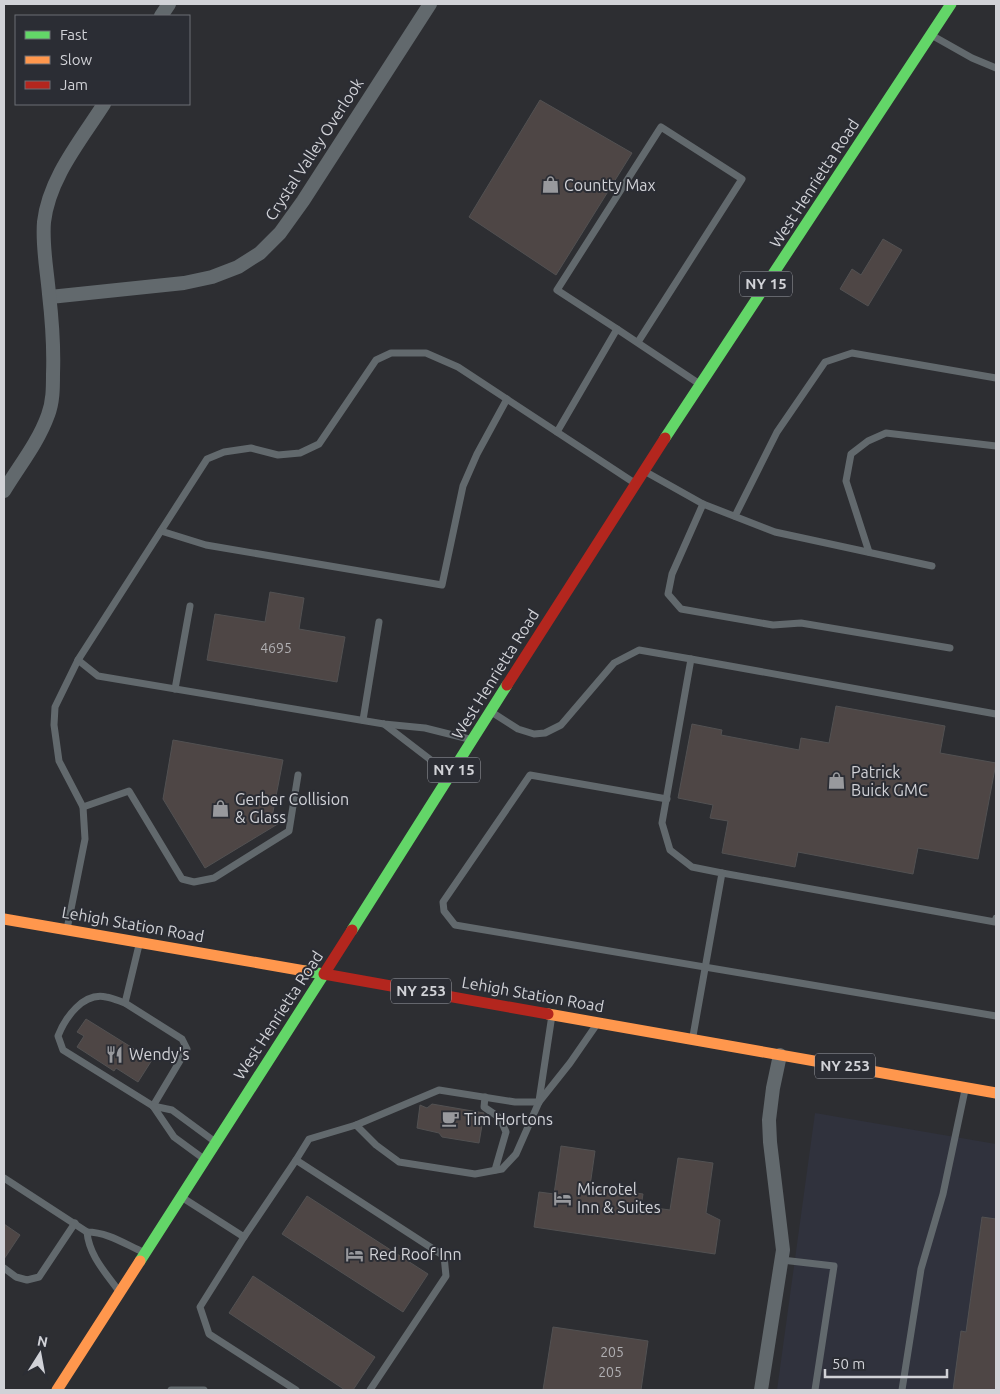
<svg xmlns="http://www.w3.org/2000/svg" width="1000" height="1394" font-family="Ubuntu,sans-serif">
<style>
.built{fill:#30323d}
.building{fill:#4e4645;stroke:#525152}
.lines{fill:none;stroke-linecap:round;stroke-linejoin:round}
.lane{stroke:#62696d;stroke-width:7}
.street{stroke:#62696d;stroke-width:14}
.fast{stroke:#63d668;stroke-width:11}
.slow{stroke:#ff974d;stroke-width:11}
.jam{stroke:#b3261e;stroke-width:11}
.labels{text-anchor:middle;stroke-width:4;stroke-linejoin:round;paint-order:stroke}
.number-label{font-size:14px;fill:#b0afb2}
.shield{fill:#2b2d34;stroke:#9fa0a6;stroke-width:1}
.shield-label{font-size:15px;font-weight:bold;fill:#d1d2d7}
.street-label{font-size:16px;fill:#d1d2d7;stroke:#2b2d34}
.poi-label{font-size:16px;fill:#d1d2d7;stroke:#2b2d34;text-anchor:start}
</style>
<rect width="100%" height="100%" fill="#2d2e32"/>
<polygon class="built" points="815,1113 996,1144 996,1390 777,1390"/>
<g class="building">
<polygon points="540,100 632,153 556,275 469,217"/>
<polygon points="883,239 902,250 868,306 840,289 852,269 861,275"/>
<polygon points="270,592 304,598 299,629 345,637 337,682 207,660 215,614 265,622"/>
<polygon points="836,706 945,726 940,753 996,763 978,859 918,848 913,874 798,852 795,867 722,853 728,821 710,818 713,805 678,798 692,724 722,730 721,735 799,750 801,738 829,743"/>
<polygon points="173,740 283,760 272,817 286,819 205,868 163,799"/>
<polygon points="86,1019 152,1060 138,1082 116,1068 114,1071 77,1047 84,1036 77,1032"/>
<polygon points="432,1104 484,1113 479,1143 442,1137 439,1133 417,1128 420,1105 427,1108"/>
<polygon points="561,1146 595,1151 590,1186 643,1194 641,1206 670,1210 678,1158 713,1163 706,1213 720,1220 715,1254 534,1227 539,1192 554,1194"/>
<polygon points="307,1196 428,1274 403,1312 282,1234"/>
<polygon points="982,1217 996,1219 996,1390 953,1390 961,1331 966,1332"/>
<polygon points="4,1224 20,1235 4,1259"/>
<polygon points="253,1276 375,1357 353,1390 345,1390 229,1313"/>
<polygon points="553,1327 648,1341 641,1390 543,1390"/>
</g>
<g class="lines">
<g class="lane">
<polyline points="933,36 972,58 996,68"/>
<polyline points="617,329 557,290 661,127 742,179 638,342"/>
<polyline points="557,432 617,329 698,383"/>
<polyline points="646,472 703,504 775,532 932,566"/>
<polyline points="703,504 672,574 668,594 681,609 773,625 801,623 950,648"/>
<polyline points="735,516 777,432 825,362 852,353 996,378"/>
<polyline points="161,531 206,545 442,585 463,486 477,454 507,399"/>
<polyline points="869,552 846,481 851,454 868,441 886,433 996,446"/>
<polyline points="691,659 996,714"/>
<polyline points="78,660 98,676 384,724 425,728 469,739"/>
<polyline points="175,689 190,606"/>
<polyline points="493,713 518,729 534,734 545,733 561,725 614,663 639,650 691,659 662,823 670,850 692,867 722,873 693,1036"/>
<polyline points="363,720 379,622"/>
<polyline points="384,724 449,774"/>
<polyline points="667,799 530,775 443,902 444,911 455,925 996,1016"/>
<polyline points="83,807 129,791 182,879 194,882 214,878 289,831 298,775"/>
<polyline points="722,873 995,922 996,918"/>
<polyline points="67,929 85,839 83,807 59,761 54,725 55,707 78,660 207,459 224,452 251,448 278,455 300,453 319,444 376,360 391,353 426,353 458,367 633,482"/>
<polyline points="139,945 125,1003 182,1039 187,1049 153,1106"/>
<path d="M125,1003c-6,-2 -12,-5 -19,-6 -23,-5 -41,21 -48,39l5,14 90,56 19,4 42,31"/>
<polyline points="485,1097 484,1107 500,1118 506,1132 495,1170"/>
<polyline points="539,1101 552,1015"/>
<polyline points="153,1106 174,1137 204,1159"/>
<polyline points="356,1125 439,1090 515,1102 539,1102"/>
<polyline points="296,1160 309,1139 356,1125 376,1145 399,1162 475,1174 502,1169 516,1154 539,1102 570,1063 597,1024"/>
<path d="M4,1178l83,54c20,0 38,12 56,20"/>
<polyline points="183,1198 244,1237 296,1160 444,1256 446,1276 370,1390"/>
<path d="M87,1232c2,23 18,40 31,58"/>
<polyline points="244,1237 200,1307 209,1334 296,1390"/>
<polyline points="782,1260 834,1266 815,1390"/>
<polyline points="4,1268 16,1277 27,1280 39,1277 75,1223"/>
<polyline points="171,1390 204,1390"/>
<polyline points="902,1390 921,1269 943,1194 965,1090"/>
</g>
<g class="street">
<polyline points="161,16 169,4"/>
<polyline points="50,297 184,283 212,277 238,267 260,253 280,233 303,201 430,4"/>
<path d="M4,491c15,-25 34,-48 44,-76 5,-13 5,-27 5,-41 1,-27 -1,-54 -4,-80 -2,-24 -7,-48 -5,-72 5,-44 37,-82 60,-118"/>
<polyline points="761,1390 783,1250 770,1142 769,1120 773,1088 780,1055"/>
</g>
<g class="fast">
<polyline points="665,438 951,4"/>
<polyline points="352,930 507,685"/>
<polyline points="140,1261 324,974 305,971"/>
</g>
<g class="slow">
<polyline points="4,919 305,971"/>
<polyline points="548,1014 996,1093"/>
<polyline points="57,1390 140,1261"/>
</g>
<g class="jam">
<polyline points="507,685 665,438"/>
<polyline points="352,930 324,974 548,1014"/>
</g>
</g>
<defs>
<symbol id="shop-bare" viewBox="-9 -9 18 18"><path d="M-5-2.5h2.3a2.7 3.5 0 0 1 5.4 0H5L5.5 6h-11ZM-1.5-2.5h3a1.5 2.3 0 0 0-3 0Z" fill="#98999d" stroke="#2b2d34" stroke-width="2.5" paint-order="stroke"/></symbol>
<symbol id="restaurant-bare" viewBox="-9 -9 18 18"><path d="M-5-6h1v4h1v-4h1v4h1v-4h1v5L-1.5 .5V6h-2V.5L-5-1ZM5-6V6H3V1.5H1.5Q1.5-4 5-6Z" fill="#98999d" stroke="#2b2d34" stroke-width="2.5" paint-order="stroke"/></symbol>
<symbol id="cafe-bare" viewBox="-9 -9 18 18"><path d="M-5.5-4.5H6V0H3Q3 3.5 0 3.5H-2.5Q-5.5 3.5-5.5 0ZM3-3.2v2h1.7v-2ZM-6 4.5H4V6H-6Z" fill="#98999d" stroke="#2b2d34" stroke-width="2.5" paint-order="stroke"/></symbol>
<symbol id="hotel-bare" viewBox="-9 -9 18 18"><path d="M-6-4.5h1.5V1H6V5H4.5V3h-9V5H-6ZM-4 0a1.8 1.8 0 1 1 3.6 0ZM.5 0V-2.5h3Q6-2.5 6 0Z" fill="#98999d" stroke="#2b2d34" stroke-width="2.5" paint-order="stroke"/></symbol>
</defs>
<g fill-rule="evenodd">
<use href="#shop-bare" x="538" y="172" width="25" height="25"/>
<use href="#shop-bare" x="824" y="768" width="25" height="25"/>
<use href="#shop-bare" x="208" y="796" width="25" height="25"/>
<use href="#restaurant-bare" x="102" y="1042" width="25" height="25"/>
<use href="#cafe-bare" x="438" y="1106" width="25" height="25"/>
<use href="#hotel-bare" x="550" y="1186" width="25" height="25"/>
<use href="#hotel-bare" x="342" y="1242" width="25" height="25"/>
</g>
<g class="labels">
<g class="number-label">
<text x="276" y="653">4695</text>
<text x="612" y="1357">205</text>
<text x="610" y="1377">205</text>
</g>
<g class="shield">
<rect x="740" y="271.5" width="52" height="25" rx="4"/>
<rect x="428" y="757.5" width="52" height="25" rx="4"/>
<rect x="391" y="978.5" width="60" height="25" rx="4"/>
<rect x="815" y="1053.5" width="60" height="25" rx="4"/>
</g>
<g class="shield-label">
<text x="766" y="289">NY 15</text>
<text x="454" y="775">NY 15</text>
<text x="421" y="996">NY 253</text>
<text x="845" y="1071">NY 253</text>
</g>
<g class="street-label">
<text transform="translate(314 149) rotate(-57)" y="6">Crystal Valley Overlook</text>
<text transform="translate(814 183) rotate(-57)" y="6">West Henrietta Road</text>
<text transform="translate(495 674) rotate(-58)" y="6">West Henrietta Road</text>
<text transform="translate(133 924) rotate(10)" y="6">Lehigh Station Road</text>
<text transform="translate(533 994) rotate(10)" y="6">Lehigh Station Road</text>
<text transform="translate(278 1015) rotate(-57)" y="6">West Henrietta Road</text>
</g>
<g class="poi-label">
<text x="564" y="191">Countty Max</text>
<text x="851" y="778">Patrick<tspan x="851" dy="18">Buick GMC</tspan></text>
<text x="235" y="805">Gerber Collision<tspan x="235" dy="18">&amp; Glass</tspan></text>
<text x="129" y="1060">Wendy's</text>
<text x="464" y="1125">Tim Hortons</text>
<text x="577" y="1195">Microtel<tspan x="577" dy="18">Inn &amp; Suites</tspan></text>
<text x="369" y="1260">Red Roof Inn</text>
</g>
</g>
<rect width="1000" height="1394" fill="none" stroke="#d1d2d7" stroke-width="10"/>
<rect x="15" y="15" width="175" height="90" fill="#2b2d34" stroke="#6d6f75"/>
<rect x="25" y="31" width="25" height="8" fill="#63d668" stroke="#6d6f75"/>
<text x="60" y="40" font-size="15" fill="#d1d2d7">Fast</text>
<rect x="25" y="56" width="25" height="8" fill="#ff974d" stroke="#6d6f75"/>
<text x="60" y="65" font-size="15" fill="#d1d2d7">Slow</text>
<rect x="25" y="81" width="25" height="8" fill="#b3261e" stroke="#6d6f75"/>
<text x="60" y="90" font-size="15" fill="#d1d2d7">Jam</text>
<g transform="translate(40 1354) rotate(11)" stroke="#2b2d34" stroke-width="4" paint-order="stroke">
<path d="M0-4L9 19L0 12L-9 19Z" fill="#d1d2d7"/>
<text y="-8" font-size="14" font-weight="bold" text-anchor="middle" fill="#d1d2d7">N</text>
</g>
<path d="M825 1369v8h122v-8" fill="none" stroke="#d1d2d7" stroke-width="2.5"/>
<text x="832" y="1369" font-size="15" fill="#d1d2d7" stroke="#2b2d34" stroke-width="4" paint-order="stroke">50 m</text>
</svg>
